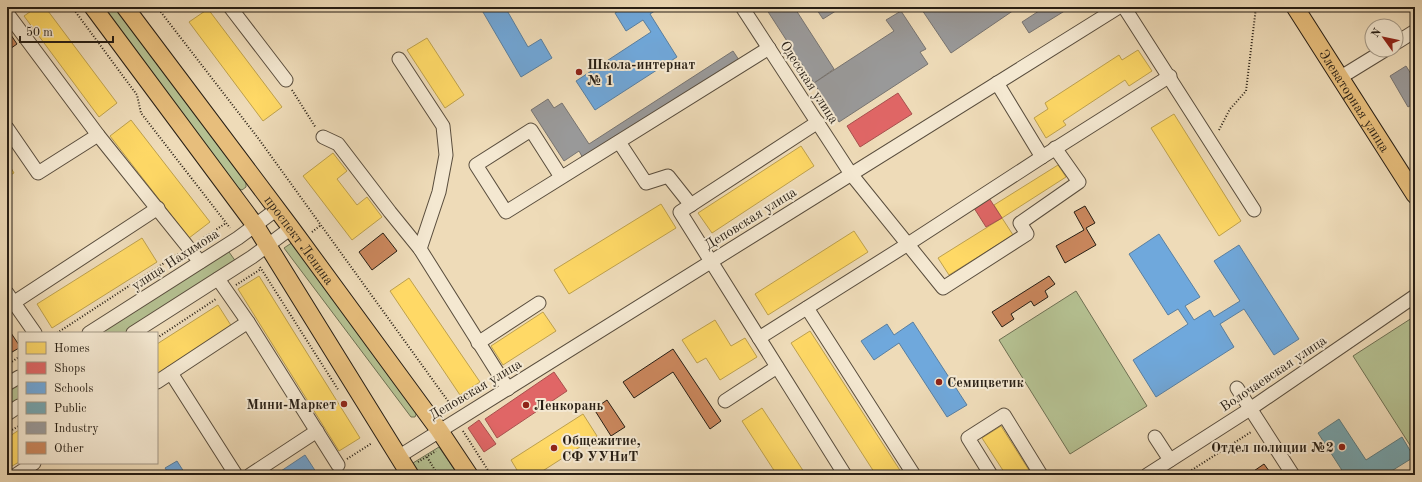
<svg xmlns="http://www.w3.org/2000/svg" width="1422" height="482" font-family="'Old Standard TT',serif">
<style>
.green{fill:#b5c192;stroke:#6e7053}
.homes{fill:#ffd966;stroke:#bea14d}
.shops{fill:#e06666;stroke:#a8504d}
.schools{fill:#6fa8dc;stroke:#597fa0}
.public{fill:#76a5af;stroke:#5e7c80}
.industry{fill:#999;stroke:#777471}
.building{fill:#ca875d;stroke:#271e14}
.lines{fill:none;stroke-linecap:round;stroke-linejoin:round}
.minor-casing{stroke:#594d3d;stroke-width:15}
.major-casing{stroke:#271e14;stroke-width:19}
.path{stroke:#271e14;stroke-width:2;stroke-dasharray:1 2;stroke-linecap:butt}
.minor{stroke:#f4e8d1;stroke-width:13}
.major{stroke:#e7be7c;stroke-width:17}
.poi-dot{fill:#8f2418;stroke:#f4e8d1;stroke-width:1.5}
.labels{text-anchor:middle;stroke-width:4;stroke-linejoin:round;paint-order:stroke}
.poi-label{font-size:14px;font-weight:bold;fill:#271e14;stroke:#f4e8d1;text-anchor:start}
.street-label{font-size:14px;fill:#271e14;stroke:#f4e8d1}
</style>
<rect width="100%" height="100%" fill="#eedbb8"/>
<filter id="stains"><feTurbulence type="fractalNoise" baseFrequency=".005" numOctaves="4"/><feColorMatrix values="0 0 0 0 .2 0 0 0 0 .09 0 0 0 0 .02 0 0 0 .5 -.17"/></filter>
<radialGradient id="worn" r=".72"><stop offset=".6" stop-color="#630" stop-opacity="0"/><stop offset="1" stop-color="#630" stop-opacity=".3"/></radialGradient>
<g class="green">
<polygon points="102,7 115,7 246,180 246,187 242,190 237,188"/>
<polygon points="293,242 417,412 415,417 411,417 284,248"/>
<polygon points="224,245 239,266 132,333 88,333"/>
<polygon points="1076,291 1147,406 1070,454 999,340"/>
<polygon points="1415,316 1415,453 1353,356"/>
<polygon points="19,377 19,404 7,412 7,385"/>
<polygon points="439,447 458,475 421,475 413,463"/>
</g>
<g class="homes">
<polygon points="37,7 45,7 117,103 99,117 24,16"/>
<polygon points="208,9 282,107 263,121 189,22"/>
<polygon points="427,38 464,95 445,108 407,50"/>
<polygon points="1138,50 1152,71 1129,86 1125,80 1063,121 1066,125 1046,138 1034,118 1048,109 1045,103 1119,55 1122,60"/>
<polygon points="1174,114 1241,221 1219,236 1151,128"/>
<polygon points="131,120 210,222 189,238 110,136"/>
<polygon points="801,146 814,166 712,233 698,213"/>
<polygon points="333,153 347,171 337,179 357,205 367,197 382,217 352,240 303,176"/>
<polygon points="7,161 14,173 7,177"/>
<polygon points="1058,165 1066,177 1002,218 994,205"/>
<polygon points="661,204 676,228 569,294 554,270"/>
<polygon points="1002,218 1013,235 949,275 938,258"/>
<polygon points="854,231 868,252 768,315 755,294"/>
<polygon points="142,238 157,262 52,328 37,304"/>
<polygon points="259,276 360,438 339,451 238,289"/>
<polygon points="409,278 480,382 460,395 390,291"/>
<polygon points="218,305 232,327 157,375 157,344"/>
<polygon points="543,312 556,331 503,365 491,346"/>
<polygon points="715,320 731,346 745,338 757,357 720,380 706,358 697,363 682,340"/>
<polygon points="810,331 903,475 876,475 791,343"/>
<polygon points="762,408 806,475 777,475 742,421"/>
<polygon points="583,414 597,436 541,472 543,475 520,475 511,460"/>
<polygon points="1001,426 1032,475 1006,475 982,438"/>
<polygon points="19,430 19,462 7,469 7,438"/>
</g>
<g class="shops">
<polygon points="898,93 912,114 860,147 847,126"/>
<polygon points="989,198 1002,218 986,227 974,208"/>
<polygon points="554,372 567,391 497,438 485,419"/>
<polygon points="479,420 496,444 484,452 468,428"/>
</g>
<g class="schools">
<polygon points="480,7 505,7 528,47 541,39 552,58 521,77"/>
<polygon points="625,7 661,7 650,14 677,57 595,110 576,81 651,32 643,20 626,31 615,13"/>
<polygon points="1159,234 1200,297 1185,306 1194,320 1210,310 1214,317 1240,301 1214,261 1239,245 1299,339 1274,355 1244,309 1220,324 1234,347 1156,397 1133,360 1188,324 1178,309 1168,315 1129,254"/>
<polygon points="913,322 967,405 947,417 899,343 874,360 861,341 887,324 894,335"/>
<polygon points="305,455 318,475 275,475"/>
<polygon points="177,461 186,475 167,475 169,474 165,468"/>
</g>
<polygon class="public" points="1339,419 1366,460 1402,437 1414,457 1385,475 1345,475 1318,433"/>
<g class="industry">
<polygon points="765,7 794,7 834,69 814,83"/>
<polygon points="815,7 842,7 823,19"/>
<polygon points="920,7 1016,7 1017,8 951,53"/>
<polygon points="1071,7 1029,33 1022,22 1045,7"/>
<polygon points="901,11 926,49 920,52 928,64 839,122 814,83 894,31 886,20"/>
<polygon points="733,51 739,60 584,160 579,151 564,161 531,110 548,99 554,108 562,103 589,144"/>
<polygon points="1406,66 1415,80 1415,103 1408,107 1390,76"/>
</g>
<g class="building">
<polygon points="11,35 17,44 7,51 7,36"/>
<polygon points="1085,206 1095,223 1086,228 1096,245 1065,263 1056,246 1084,230 1074,212"/>
<polygon points="383,233 397,251 372,270 359,252"/>
<polygon points="1049,276 1055,284 1045,291 1048,297 1034,306 1031,301 1011,314 1014,319 1002,327 992,312"/>
<polygon points="7,327 19,345 19,348 7,355"/>
<polygon points="673,349 721,421 710,429 673,372 634,398 623,382"/>
<polygon points="607,400 625,427 611,436 594,409"/>
<polygon points="1264,464 1272,475 1248,475"/>
</g>
<g class="lines">
<defs>
<g id="minor">
<polyline points="230,7 286,80"/>
<polyline points="742,7 851,174 943,288 1027,234 1020,223 1079,182 1055,148"/>
<polyline points="1124,7 1254,210"/>
<polyline points="7,13 98,135 200,262"/>
<polyline points="1396,43 1415,31"/>
<polyline points="399,59 443,126 446,155 439,192 420,249"/>
<polyline points="1341,77 1385,50"/>
<polyline points="997,83 1042,157 1170,76"/>
<polyline points="818,122 680,212 845,475"/>
<polyline points="7,128 38,173 98,135"/>
<polyline points="323,137 338,144 390,212 420,249 508,389"/>
<polyline points="619,142 646,183 668,176 691,205"/>
<polyline points="561,177 531,130 476,165 506,212 769,48"/>
<polyline points="218,279 248,322 338,465"/>
<polyline points="7,293 35,333"/>
<polyline points="7,307 158,208"/>
<polyline points="807,308 914,475"/>
<polyline points="89,333 238,238 277,209"/>
<polyline points="133,333 252,257 291,228"/>
<polyline points="759,338 908,244 1042,157"/>
<polyline points="478,343 539,303"/>
<polyline points="171,373 236,475"/>
<polyline points="157,382 248,322"/>
<polyline points="7,384 19,377"/>
<polyline points="1237,388 1293,475"/>
<polyline points="725,401 777,367"/>
<polyline points="7,414 19,406"/>
<polyline points="1155,437 1170,460"/>
<polyline points="398,457 1119,7"/>
<polyline points="16,475 34,463"/>
<polyline points="250,475 317,431"/>
<polyline points="991,475 968,438 1004,415 1041,475"/>
<polyline points="1147,475 1250,409 1415,296"/>
</g>
<g id="major">
<polyline points="93,7 255,225 410,475"/>
<path id="s1" d="M125,7l166,221 148,202 30,45"/>
<path id="s2" d="M1295,7l120,188"/>
</g>
</defs>
<use href="#minor" class="minor-casing"/>
<use href="#major" class="major-casing"/>
<g class="path">
<polyline points="72,7 137,95 141,113 230,228"/>
<polyline points="157,7 258,138 453,408"/>
<polyline points="160,11 166,7"/>
<polyline points="292,90 316,128"/>
<polyline points="1219,130 1230,109 1246,91 1256,7"/>
<polyline points="312,232 321,225"/>
<polyline points="199,241 226,223"/>
<polyline points="260,267 339,391"/>
<polyline points="236,285 261,269"/>
<polyline points="57,333 178,254"/>
<polyline points="157,338 216,299"/>
<polyline points="7,365 19,357"/>
<polyline points="463,431 491,475"/>
<polyline points="7,433 19,426"/>
<polyline points="427,457 438,475"/>
<polyline points="347,459 372,443"/>
<polyline points="418,462 436,451"/>
<polyline points="1184,475 1251,432"/>
</g>
<use href="#minor" class="minor"/>
<use href="#major" class="major"/>
</g>
<g class="poi-dot">
<circle cx="579" cy="72" r="4"/>
<circle cx="939" cy="382" r="4"/>
<circle cx="344" cy="404" r="4"/>
<circle cx="526" cy="405" r="4"/>
<circle cx="1342" cy="447" r="4"/>
<circle cx="554" cy="448" r="4"/>
</g>
<g class="labels">
<g class="poi-label">
<text x="587" y="69">Школа-интернат<tspan x="587" dy="16">№ 1</tspan></text>
<text x="947" y="387">Семицветик</text>
<text x="336" y="409" text-anchor="end">Мини-Маркет</text>
<text x="534" y="410">Ленкорань</text>
<text x="562" y="445">Общежитие,<tspan x="562" dy="16">СФ УУНиТ</tspan></text>
<text x="1334" y="452" text-anchor="end">Отдел полиции №2</text>
</g>
<g class="street-label">
<text transform="translate(810 82) rotate(57)" y="5">Одесская улица</text>
<text dy="5" stroke="none"><textPath href="#s2" startOffset="111">Элеваторная улица</textPath></text>
<text transform="translate(750 218) rotate(-32)" y="5">Деповская улица</text>
<text dy="5" stroke="none"><textPath href="#s1" startOffset="291">проспект Ленина</textPath></text>
<text transform="translate(175 259) rotate(-33)" y="5">улица Нахимова</text>
<text transform="translate(1273 373) rotate(-34)" y="5">Волочаевская улица</text>
<text transform="translate(475 389) rotate(-31)" y="5">Деповская улица</text>
</g>
</g>
<rect width="1422" height="482" fill="none" stroke="#eedbb8" stroke-width="24"/>
<rect x="8" y="8" width="1406" height="466" fill="none" stroke="#271e14" stroke-width="2"/>
<rect x="12" y="12" width="1398" height="458" fill="none" stroke="#271e14"/>
<rect x="18" y="332" width="140" height="132" fill="#f4e8d1" stroke="#a29785"/>
<rect x="26" y="342" width="20" height="12" fill="#ffd966" stroke="#a29785"/>
<text x="54" y="352" font-size="12" fill="#271e14">Homes</text>
<rect x="26" y="362" width="20" height="12" fill="#e06666" stroke="#a29785"/>
<text x="54" y="372" font-size="12" fill="#271e14">Shops</text>
<rect x="26" y="382" width="20" height="12" fill="#6fa8dc" stroke="#a29785"/>
<text x="54" y="392" font-size="12" fill="#271e14">Schools</text>
<rect x="26" y="402" width="20" height="12" fill="#76a5af" stroke="#a29785"/>
<text x="54" y="412" font-size="12" fill="#271e14">Public</text>
<rect x="26" y="422" width="20" height="12" fill="#999999" stroke="#a29785"/>
<text x="54" y="432" font-size="12" fill="#271e14">Industry</text>
<rect x="26" y="442" width="20" height="12" fill="#ca875d" stroke="#a29785"/>
<text x="54" y="452" font-size="12" fill="#271e14">Other</text>
<g transform="translate(1384 38) rotate(303)"><circle r="19" fill="#f4e8d1" stroke="#a29785"/>
<path d="M0-3L7 15L0 10L-7 15Z" fill="#8f2418"/>
<text y="-6" font-size="11" font-weight="bold" text-anchor="middle" fill="#271e14">N</text>
</g>
<path d="M20 36v6h93v-6" fill="none" stroke="#271e14" stroke-width="2"/>
<text x="26" y="36" font-size="12" fill="#271e14" stroke="#f4e8d1" stroke-width="3" paint-order="stroke">50 m</text>
<rect width="100%" height="100%" filter="url(#stains)"/>
<rect width="100%" height="100%" fill="url(#worn)"/>
</svg>
